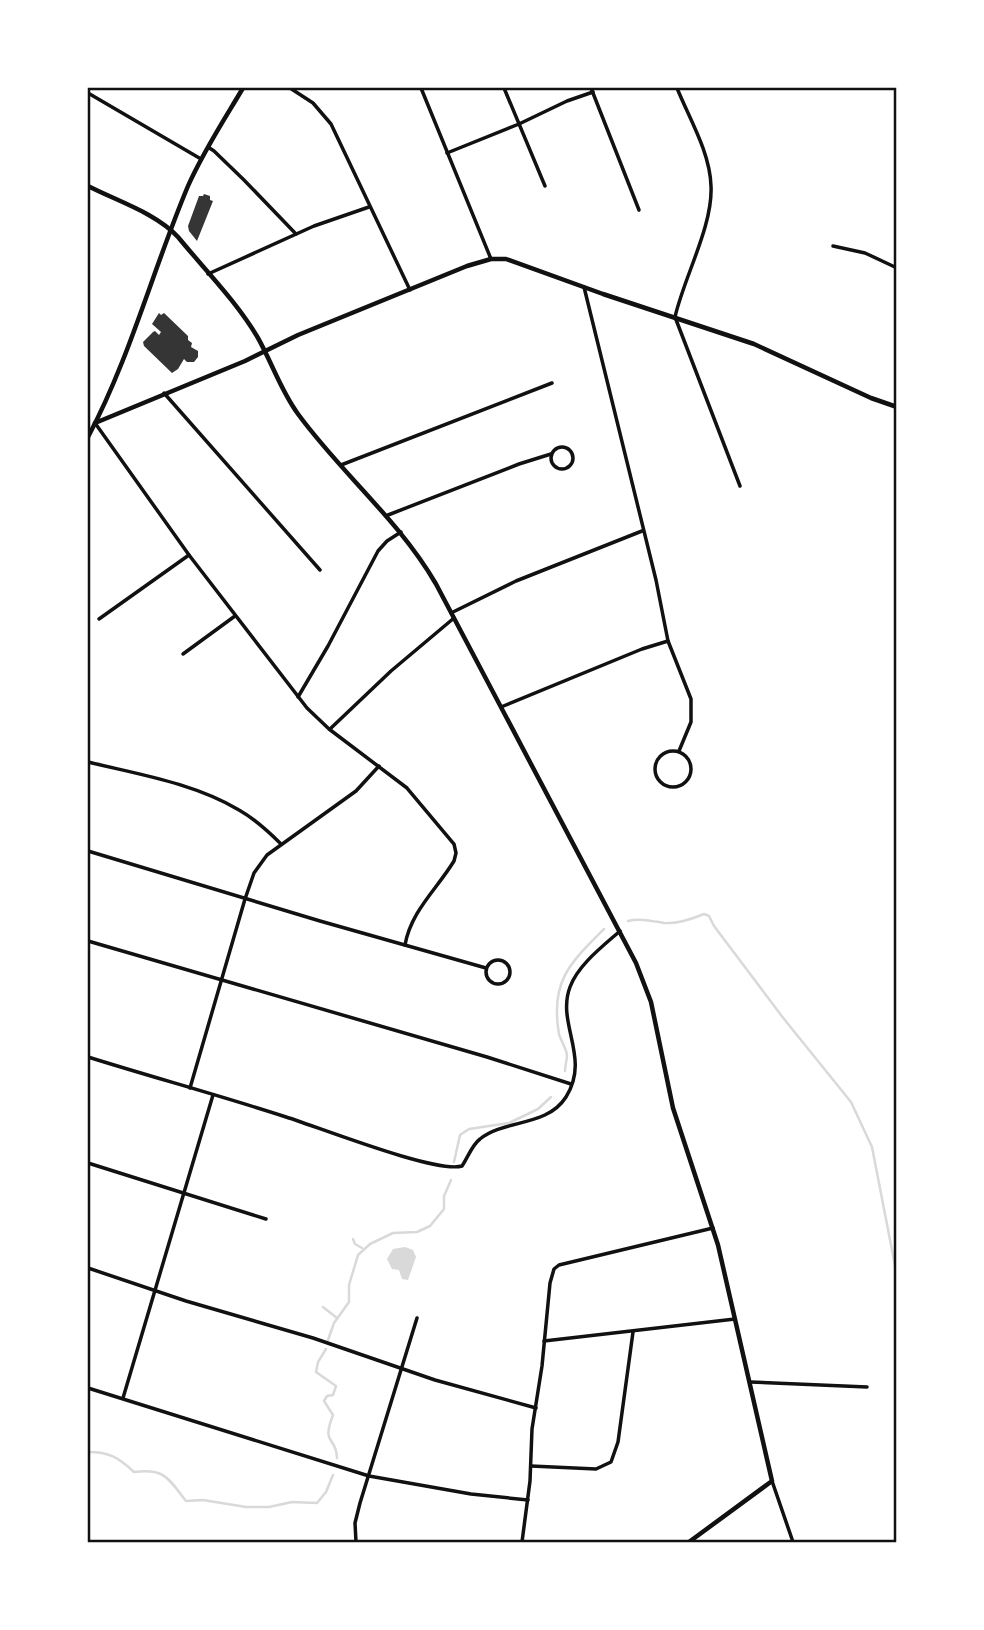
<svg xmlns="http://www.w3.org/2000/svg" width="984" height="1630" font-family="Raleway,sans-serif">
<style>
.water{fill:#d9d9d9}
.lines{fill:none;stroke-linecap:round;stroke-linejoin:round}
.stream{stroke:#d9d9d9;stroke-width:2.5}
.building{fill:#353535}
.minor{stroke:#111;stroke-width:3.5}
.tertiary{stroke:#111;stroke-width:4.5}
.neatline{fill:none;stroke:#111;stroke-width:2.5}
</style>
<rect width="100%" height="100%" fill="#fff"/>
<polygon class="water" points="405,1247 413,1250 416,1257 408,1280 402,1279 399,1270 392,1269 387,1259 393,1249"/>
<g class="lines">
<g class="stream">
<path d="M628,921c12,-3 24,0 36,2 13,1 28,-4 40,-9l5,2 5,10 70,93 67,83 21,45 25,129"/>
<path d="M565,1071c0,-5 2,-11 2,-16 -1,-7 -6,-14 -8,-21 -9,-52 10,-70 45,-105"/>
<polyline points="454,1162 460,1135 469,1129 509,1123 538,1109 551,1097"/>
<polyline points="353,1239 355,1244 362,1248"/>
<polyline points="323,1307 337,1318"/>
<polyline points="328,1340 334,1323 349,1302 349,1285 358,1255 370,1244 393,1233 417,1232 430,1226 444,1209 444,1196 451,1180"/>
<path d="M326,1349l-8,13 -2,10 20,14 -3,9 -6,1 -3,5 9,14c-12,31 3,20 4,43"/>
<path d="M88,1452c21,0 30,5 46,20 31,-4 34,6 52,29l17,-1 43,7h23l23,-5 25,1 9,-11 7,-17"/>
</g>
</g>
<g class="building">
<polygon points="204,194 210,196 210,200 213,201 197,241 189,231 188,226 199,196 203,196"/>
<polygon points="159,313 161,315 164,313 188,336 188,340 192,343 191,347 198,351 198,357 194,362 187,362 184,359 178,369 172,373 144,346 143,342 153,332 155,331 159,335 161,332 152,324"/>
</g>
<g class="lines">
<g class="minor">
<polyline points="290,88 313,103 331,124 410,290"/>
<polyline points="421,88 491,259"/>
<polyline points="504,88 545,186"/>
<polyline points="591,88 639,210"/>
<path d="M677,88c12,30 33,64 34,98 2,40 -27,91 -36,131l65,169"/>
<polyline points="88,93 201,159"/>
<polyline points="208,147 214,151 244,180 296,234"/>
<polyline points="447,153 519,124 567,101 593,92"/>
<polyline points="833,246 865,253 897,268"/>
<polyline points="208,274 314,226 369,207"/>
<polyline points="584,287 656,580 668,641 691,699 691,722 679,751"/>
<polyline points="164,393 320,570"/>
<path d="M95,423l94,132 118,153 22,21 78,59 47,56 2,9 -2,8c-17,28 -43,50 -49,84"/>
<circle cx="562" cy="458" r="11"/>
<polyline points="341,465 552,383"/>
<polyline points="388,515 519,464 551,454"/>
<polyline points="451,613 516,581 642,531"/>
<polyline points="99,619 189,555"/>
<polyline points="183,654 235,616"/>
<polyline points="298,697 328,646 378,551 387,541 401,532"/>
<polyline points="501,707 642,649 668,641"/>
<polyline points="330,729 391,671 454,618"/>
<circle cx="673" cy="769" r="18"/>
<path d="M88,762c49,12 106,21 151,48 16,9 29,21 42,34"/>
<polyline points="88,851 320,921 486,968"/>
<polyline points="88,941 487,1057 571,1084"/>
<circle cx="498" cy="972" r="12"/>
<path d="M88,1057c64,20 130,38 195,59 33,10 153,58 179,50 6,-9 10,-21 18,-27 25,-20 67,-12 86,-42 25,-40 -10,-73 4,-110 8,-22 33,-41 50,-56"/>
<polyline points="190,1088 245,899 254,873 267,855 356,791 379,766"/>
<polyline points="88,1163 266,1219"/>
<polyline points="88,1268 186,1301 313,1338 435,1380 536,1408"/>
<polyline points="544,1341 735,1319"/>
<polyline points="750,1382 867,1387"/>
<polyline points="88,1388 369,1476 471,1494 528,1500"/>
<polyline points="123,1398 213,1095"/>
<polyline points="531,1466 596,1469 611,1462 618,1442 633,1332"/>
<polyline points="772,1481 793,1542"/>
<polyline points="356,1542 355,1523 360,1503 417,1318"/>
<polyline points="522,1542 530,1481 532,1429 542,1366 550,1283 554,1269 559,1265 713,1228"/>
</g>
<g class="tertiary">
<path d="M88,186c29,15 68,27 90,51 27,33 59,65 80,101 14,25 23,53 40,76 44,60 100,105 138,170l200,379 15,39 22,106 45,137 54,236 -83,61"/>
<polyline points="95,423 245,361 298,335 467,266 491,259 506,259 603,294 754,344 871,398 897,407"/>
<path d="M88,437c42,-79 65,-168 100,-251 15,-34 36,-66 55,-98"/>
</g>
</g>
<rect width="984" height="1630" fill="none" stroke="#ffffff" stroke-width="178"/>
<rect x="89" y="89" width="806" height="1452" class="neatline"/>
</svg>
